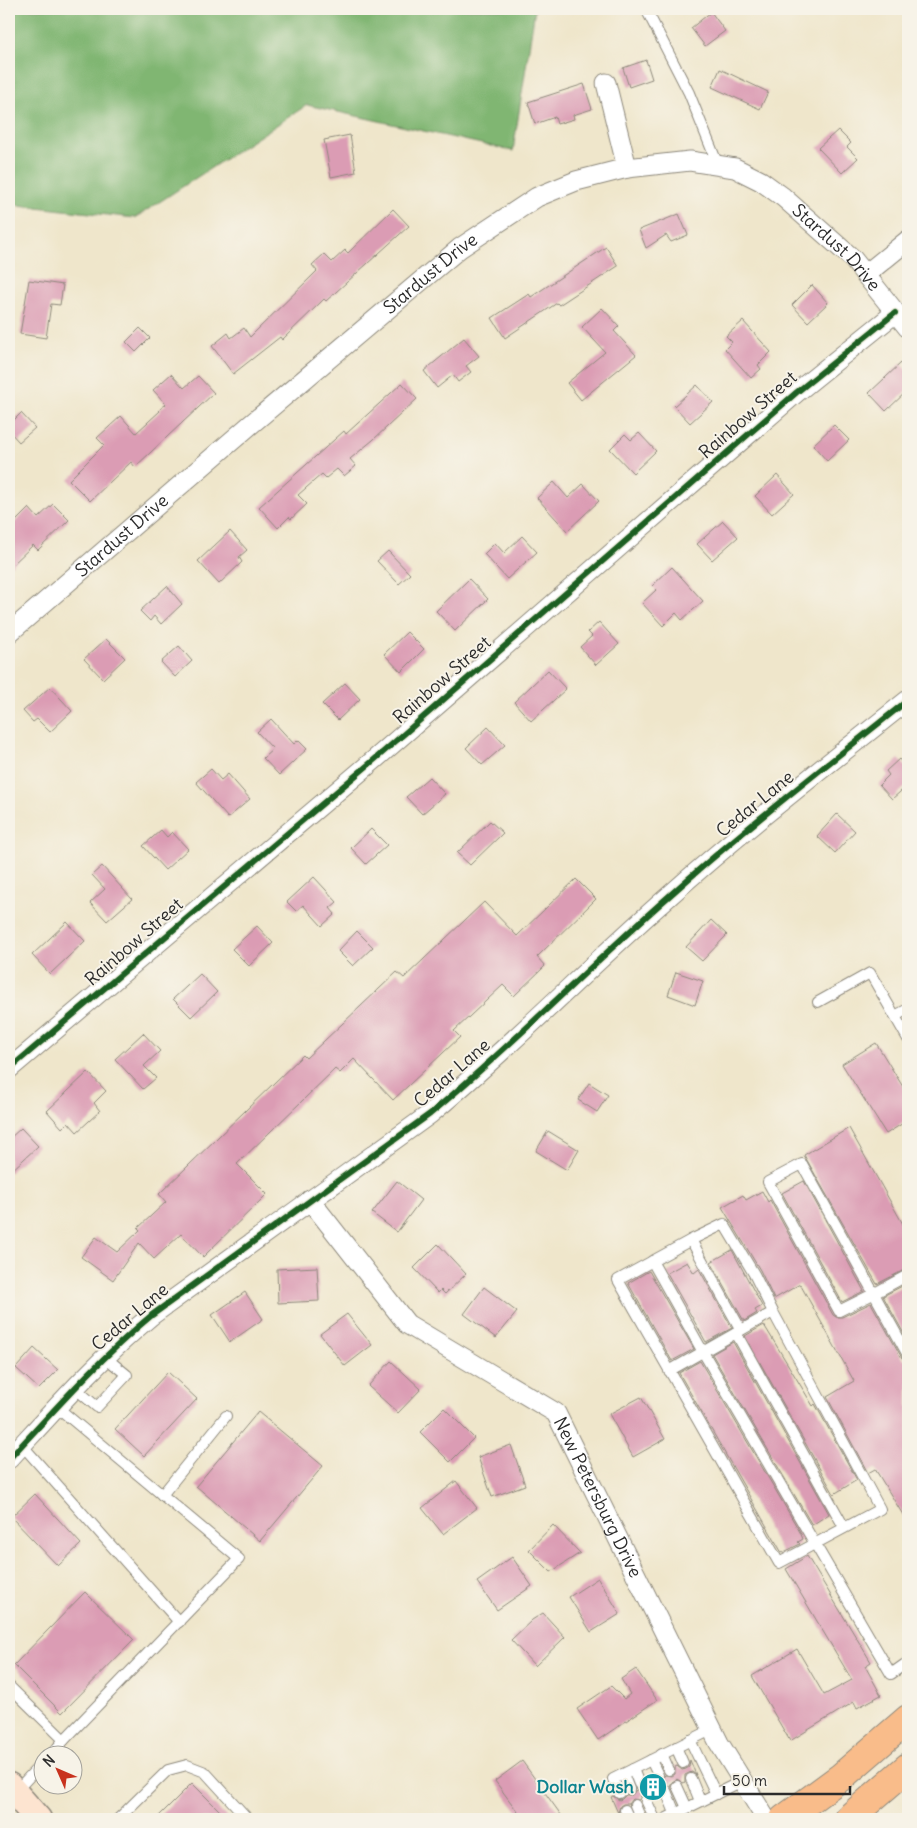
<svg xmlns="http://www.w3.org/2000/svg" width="917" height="1828" font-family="Delius,sans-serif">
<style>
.forest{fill:#80b672;stroke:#56704e}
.building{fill:#db9cb4}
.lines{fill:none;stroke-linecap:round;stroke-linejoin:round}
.service-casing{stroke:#8d887b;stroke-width:12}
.minor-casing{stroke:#8d887b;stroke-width:21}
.secondary-casing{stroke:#8d887b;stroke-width:29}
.primary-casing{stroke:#8d887b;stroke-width:30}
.service{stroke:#fff;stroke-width:10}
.minor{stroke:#fff;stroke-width:19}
.secondary{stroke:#fde4d0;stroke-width:26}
.primary{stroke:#f9bc8a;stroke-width:28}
.cycleway-casing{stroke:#f7f3e8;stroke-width:9}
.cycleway{stroke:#1b5e20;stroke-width:6}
.labels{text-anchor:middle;stroke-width:4;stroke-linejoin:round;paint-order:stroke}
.street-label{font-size:18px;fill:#2b2b2b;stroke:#f7f3e8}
.culture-label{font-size:18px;font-weight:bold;fill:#0d838f;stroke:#f7f3e8;text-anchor:end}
</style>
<rect width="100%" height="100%" fill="#f7f3e8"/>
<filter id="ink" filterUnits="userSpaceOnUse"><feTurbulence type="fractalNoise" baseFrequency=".02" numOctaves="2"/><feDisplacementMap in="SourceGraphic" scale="10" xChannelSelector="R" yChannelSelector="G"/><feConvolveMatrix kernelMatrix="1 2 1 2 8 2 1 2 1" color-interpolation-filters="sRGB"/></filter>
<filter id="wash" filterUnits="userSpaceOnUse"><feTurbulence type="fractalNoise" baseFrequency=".0096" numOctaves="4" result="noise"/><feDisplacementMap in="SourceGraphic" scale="20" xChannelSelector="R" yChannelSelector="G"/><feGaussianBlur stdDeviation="1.12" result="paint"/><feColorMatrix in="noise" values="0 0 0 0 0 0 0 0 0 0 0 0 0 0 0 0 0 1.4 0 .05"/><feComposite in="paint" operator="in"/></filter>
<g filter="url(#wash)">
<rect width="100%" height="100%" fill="#efe6cb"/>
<polygon class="forest" points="9,9 535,9 513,151 307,105 135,218 9,204"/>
<g id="blocks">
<g class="building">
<polygon points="711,12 725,31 705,46 691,28"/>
<polygon points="646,60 652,79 629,87 623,68"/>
<polygon points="720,69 768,92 760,109 712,87"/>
<polygon points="584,84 592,109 573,115 574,119 557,124 555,117 535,124 528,102"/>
<polygon points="838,130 851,143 847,147 858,158 842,173 818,148"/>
<polygon points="350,135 356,172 331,177 324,140"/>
<polygon points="393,209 409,226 326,301 324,299 282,340 280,337 233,374 212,346 228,333 231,338 244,328 250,337 317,271 312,265 324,254 332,262 345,250 348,253"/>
<polygon points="679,214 688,235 671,242 666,235 646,248 639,230"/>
<polygon points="606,247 618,266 559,305 557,303 505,338 492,318 529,294 531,297"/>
<polygon points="29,280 63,285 60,305 51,304 46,338 20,334"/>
<polygon points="812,285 828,303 808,322 792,305"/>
<polygon points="602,308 619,326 614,331 636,355 581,400 567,383 605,352 582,327"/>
<polygon points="743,321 771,352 758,365 761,369 751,378 725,349 732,342 726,336"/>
<polygon points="140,328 150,338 136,352 126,342"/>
<polygon points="464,338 479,356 466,366 471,372 458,382 453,375 437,388 424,371"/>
<polygon points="901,363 908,371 908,390 886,411 869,393"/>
<polygon points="171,374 184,388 198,376 214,393 135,467 131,462 90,501 69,480 104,445 97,438 121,416 136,433 160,411 159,410 166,404 153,390"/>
<polygon points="402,383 417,399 373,440 350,459 356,466 344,476 337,469 326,478 322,474 298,495 307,504 291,519 289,517 278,528 259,507 344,431 346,434"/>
<polygon points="697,385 713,402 690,423 674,406"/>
<polygon points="21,413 35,428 19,442 9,431 9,425"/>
<polygon points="834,425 849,440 827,461 813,445"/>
<polygon points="639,433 656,451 633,473 610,449 625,434 631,440"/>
<polygon points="777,475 794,494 772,514 755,496"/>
<polygon points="554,482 568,498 583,484 599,501 567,531 537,498"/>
<polygon points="53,504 69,520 38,550 33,545 9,568 9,528 29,508 38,518"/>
<polygon points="723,521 738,537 712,560 697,544"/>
<polygon points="230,531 247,550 239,557 242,562 219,584 198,561"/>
<polygon points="522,536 537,552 507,579 484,554 495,543 504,553"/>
<polygon points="388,551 410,574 399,584 377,561"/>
<polygon points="672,567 703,601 682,620 676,613 663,626 642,603 656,590 652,586"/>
<polygon points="469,579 488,599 455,631 436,611"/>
<polygon points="167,586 182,604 161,624 154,616 150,621 140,611"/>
<polygon points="599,622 619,644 596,665 580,647 592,636 588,632"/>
<polygon points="407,632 424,649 401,672 384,654"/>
<polygon points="106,639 125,658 103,679 84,659"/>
<polygon points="179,646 192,661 175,677 161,662"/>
<polygon points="548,670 566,689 531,721 514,702"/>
<polygon points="345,683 360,699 338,720 322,704"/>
<polygon points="50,687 72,711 50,732 37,719 33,722 23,711"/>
<polygon points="271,719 294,744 298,740 307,749 279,775 263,758 273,749 257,732"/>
<polygon points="488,727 505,745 482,765 466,748"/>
<polygon points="899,759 908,769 908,785 892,799 879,785 889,775 886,771"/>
<polygon points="211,769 221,780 228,774 250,799 228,818 196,782"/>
<polygon points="429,777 445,794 422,814 406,797"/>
<polygon points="837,814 855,831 835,853 817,836"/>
<polygon points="490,821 503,833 470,865 457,853"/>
<polygon points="371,829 387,845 366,864 351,848"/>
<polygon points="161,830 167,837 172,832 188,849 165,870 143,846"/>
<polygon points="102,866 132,899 107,921 90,903 105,889 92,875"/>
<polygon points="314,877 337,902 330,908 335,914 322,926 303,905 296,911 287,902"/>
<polygon points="576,879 596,899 537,957 545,966 514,996 503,985 454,1031 460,1037 393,1100 354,1059 340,1073 335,1069 237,1164 267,1194 203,1257 181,1234 154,1259 139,1243 113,1280 81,1257 96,1237 117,1252 140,1230 138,1228 166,1202 159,1194 303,1055 306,1058 397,972 404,978 484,902 517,936"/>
<polygon points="711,920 727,935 702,961 686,947"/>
<polygon points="67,922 85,941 50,974 32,955"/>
<polygon points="257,926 273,943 249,966 232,949"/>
<polygon points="357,931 373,947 353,966 338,951"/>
<polygon points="676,972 703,981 695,1005 668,995"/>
<polygon points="200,974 217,992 191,1017 173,999"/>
<polygon points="143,1033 160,1051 144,1066 156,1078 143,1089 115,1059"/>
<polygon points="876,1043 908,1095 908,1120 886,1134 842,1064"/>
<polygon points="88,1072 106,1091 94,1103 100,1111 77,1132 68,1122 62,1128 47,1111"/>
<polygon points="589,1083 608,1095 597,1112 578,1100"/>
<polygon points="21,1128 38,1146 9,1173 9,1139"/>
<polygon points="849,1128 908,1233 908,1268 877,1284 804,1155"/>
<polygon points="548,1131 579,1150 567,1170 536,1151"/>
<polygon points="397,1181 421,1200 397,1232 372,1213"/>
<polygon points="804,1181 864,1291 842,1302 782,1193"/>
<polygon points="762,1191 768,1202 770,1200 833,1315 836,1317 842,1317 871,1303 902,1358 908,1362 908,1523 875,1469 868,1473 827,1397 854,1381 800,1284 774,1299 760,1270 722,1207 743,1195 746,1200"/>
<polygon points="438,1244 466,1274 445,1294 441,1290 438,1293 414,1268"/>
<polygon points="732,1250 762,1306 755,1310 757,1313 744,1321 711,1262"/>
<polygon points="687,1262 694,1273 699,1269 732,1328 706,1342 667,1273"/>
<polygon points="317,1267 319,1301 278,1303 277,1269"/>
<polygon points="649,1271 694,1349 672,1361 628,1283"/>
<polygon points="908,1283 908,1341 883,1296"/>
<polygon points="484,1287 517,1312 496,1338 464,1314"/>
<polygon points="245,1292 263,1319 230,1342 212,1315"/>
<polygon points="347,1314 372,1345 345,1366 320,1334"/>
<polygon points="764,1325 813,1406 815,1404 857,1480 834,1494 745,1336"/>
<polygon points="733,1342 829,1514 812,1525 712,1354"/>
<polygon points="34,1348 58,1370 39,1389 16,1368"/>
<polygon points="391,1361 421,1389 398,1413 368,1386"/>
<polygon points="700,1361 800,1532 803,1539 798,1542 800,1544 782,1553 679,1373"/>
<polygon points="168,1372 197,1399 144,1456 115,1429"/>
<polygon points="641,1397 665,1439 633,1457 609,1414"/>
<polygon points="444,1408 474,1438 450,1462 420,1432"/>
<polygon points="258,1412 323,1466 260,1541 196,1486"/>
<polygon points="511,1445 525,1485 492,1497 478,1457"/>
<polygon points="456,1481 477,1508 443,1534 422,1508"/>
<polygon points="35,1494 81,1544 58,1566 11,1517"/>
<polygon points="553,1525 580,1553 551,1572 529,1550"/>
<polygon points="807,1556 871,1662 865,1666 881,1695 857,1708 854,1702 790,1741 752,1676 797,1649 824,1695 852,1680 786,1569"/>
<polygon points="512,1557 532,1586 497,1610 477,1582"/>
<polygon points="598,1578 620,1614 591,1632 569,1597"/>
<polygon points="85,1592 134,1640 62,1713 14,1665"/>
<polygon points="543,1613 565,1637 535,1666 511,1640 532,1620"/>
<polygon points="636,1669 657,1700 598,1740 577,1709 611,1686 624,1699 630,1694 621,1679"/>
<polygon points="690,1760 696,1775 692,1772 689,1773 685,1775 685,1782 683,1783 677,1779 672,1782 670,1786 663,1785 659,1790 660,1794 652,1797 646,1793 641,1796 639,1800 632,1799 628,1804 623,1804 620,1806 618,1813 611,1797 613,1796 619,1800 622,1799 626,1795 632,1795 636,1790 641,1790 644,1789 645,1781 652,1778 654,1781 660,1781 665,1775 672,1776 675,1774 675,1767 677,1766 682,1770 686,1769 689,1767"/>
<polygon points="522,1761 564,1819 523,1819 495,1781"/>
<polygon points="192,1783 228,1819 156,1819"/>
</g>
</g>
</g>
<g filter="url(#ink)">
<use href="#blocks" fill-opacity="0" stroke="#8d887b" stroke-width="1"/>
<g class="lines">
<defs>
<g id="service">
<polyline points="646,9 689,93 718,165"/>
<polyline points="818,1002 870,973 908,1039"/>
<polyline points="895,1016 908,1009"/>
<polyline points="691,1240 741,1330"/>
<polyline points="652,1261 703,1352 891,1674 908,1662"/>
<polyline points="908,1275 875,1293 839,1311 768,1182 802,1164 908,1355"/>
<polyline points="736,1333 844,1527"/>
<polyline points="669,1371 773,1312 754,1274 724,1224 691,1240 618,1280 779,1563 880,1509 773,1312"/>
<polyline points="75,1388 97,1407 127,1375 105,1357"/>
<polyline points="57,1407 239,1559 64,1740"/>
<polyline points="22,1445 179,1622"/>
<polyline points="162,1495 226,1416"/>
<polyline points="9,1686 64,1740 50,1756"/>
<polyline points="690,1740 716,1794"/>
<polyline points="676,1747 683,1763"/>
<polyline points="662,1754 669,1770"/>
<polyline points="651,1760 658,1775"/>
<polyline points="633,1769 639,1784"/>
<polyline points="623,1774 629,1789"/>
<polyline points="691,1779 700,1801"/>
<polyline points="677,1786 687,1808"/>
<polyline points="666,1791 675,1813"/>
<polyline points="15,1792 42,1763"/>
<polyline points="619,1793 613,1779 713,1729"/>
<polyline points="646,1800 655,1819"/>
<polyline points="635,1805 641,1819"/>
<polyline points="625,1810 629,1819"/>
<polyline points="118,1819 168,1770 187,1765 205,1772 248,1819"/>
<polyline points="665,1819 742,1781"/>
</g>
<g id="minor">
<polyline points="606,83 627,168"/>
<polyline points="865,275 908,240"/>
<path id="s1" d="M9,633l240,-207 211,-178 77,-51 39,-16 51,-13 63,-7 45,7 26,13 22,16 69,61 56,70"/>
<polyline points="9,1069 374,760 797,392 895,313"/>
<path id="s2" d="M310,1200l97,124 149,89 163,330 47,76"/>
<path d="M9,1459c46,-50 91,-101 143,-144l278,-201c83,-69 157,-146 238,-217 77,-69 159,-132 240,-197"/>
</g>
<polyline id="secondary" points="9,1786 38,1819"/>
<g id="primary">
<polyline points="784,1819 841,1777 908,1719"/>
<polyline points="848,1819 908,1767"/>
</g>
</defs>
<use href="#service" class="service-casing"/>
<use href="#minor" class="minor-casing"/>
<use href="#secondary" class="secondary-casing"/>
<use href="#primary" class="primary-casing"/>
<use href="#service" class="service"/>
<use href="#minor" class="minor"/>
<use href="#secondary" class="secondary"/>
<use href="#primary" class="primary"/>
<defs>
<g id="cycleway">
<polyline points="9,1069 374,760 797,392 895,313"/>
<path d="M9,1459c46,-50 91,-101 143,-144l278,-201c83,-69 157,-146 238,-217 77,-69 159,-132 240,-197"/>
</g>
</defs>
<use href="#cycleway" class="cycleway-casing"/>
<use href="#cycleway" class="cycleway"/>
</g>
</g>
<defs>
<symbol id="building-disc" viewBox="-11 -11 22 22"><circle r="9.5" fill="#0f9aa8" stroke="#f7f3e8"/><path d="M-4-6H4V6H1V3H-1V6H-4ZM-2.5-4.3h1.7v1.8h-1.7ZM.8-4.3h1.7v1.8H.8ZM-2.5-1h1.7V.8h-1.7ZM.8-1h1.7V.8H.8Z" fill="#fff"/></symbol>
</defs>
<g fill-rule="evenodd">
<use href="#building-disc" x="637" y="1771" width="32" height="32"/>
</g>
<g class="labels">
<g class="street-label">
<text dy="6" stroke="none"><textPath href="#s1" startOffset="1019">Stardust Drive</textPath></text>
<text dy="6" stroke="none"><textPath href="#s1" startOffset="554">Stardust Drive</textPath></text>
<text transform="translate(748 415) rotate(-41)" y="6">Rainbow Street</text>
<text dy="6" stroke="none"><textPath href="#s1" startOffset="149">Stardust Drive</textPath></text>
<text transform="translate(442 680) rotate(-41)" y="6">Rainbow Street</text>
<text transform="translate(755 804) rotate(-39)" y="6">Cedar Lane</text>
<text transform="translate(134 942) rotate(-41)" y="6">Rainbow Street</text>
<text transform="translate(452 1073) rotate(-41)" y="6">Cedar Lane</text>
<text transform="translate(130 1317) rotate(-40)" y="6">Cedar Lane</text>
<text dy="6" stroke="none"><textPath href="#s2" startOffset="425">New Petersburg Drive</textPath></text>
</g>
<g class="culture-label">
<text x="634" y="1793">Dollar Wash</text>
</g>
</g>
<rect width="917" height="1828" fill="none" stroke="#f7f3e8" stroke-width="30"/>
<g transform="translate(58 1770) rotate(315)"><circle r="24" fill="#f7f3e8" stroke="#a5a39c"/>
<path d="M0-4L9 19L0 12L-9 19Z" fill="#c8321e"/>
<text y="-8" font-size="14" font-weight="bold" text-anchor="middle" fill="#2b2b2b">N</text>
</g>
<path d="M724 1786v8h126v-8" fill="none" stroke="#2b2b2b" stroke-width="2.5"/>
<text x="732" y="1786" font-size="15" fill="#2b2b2b" stroke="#f7f3e8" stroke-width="4" paint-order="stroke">50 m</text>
</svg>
